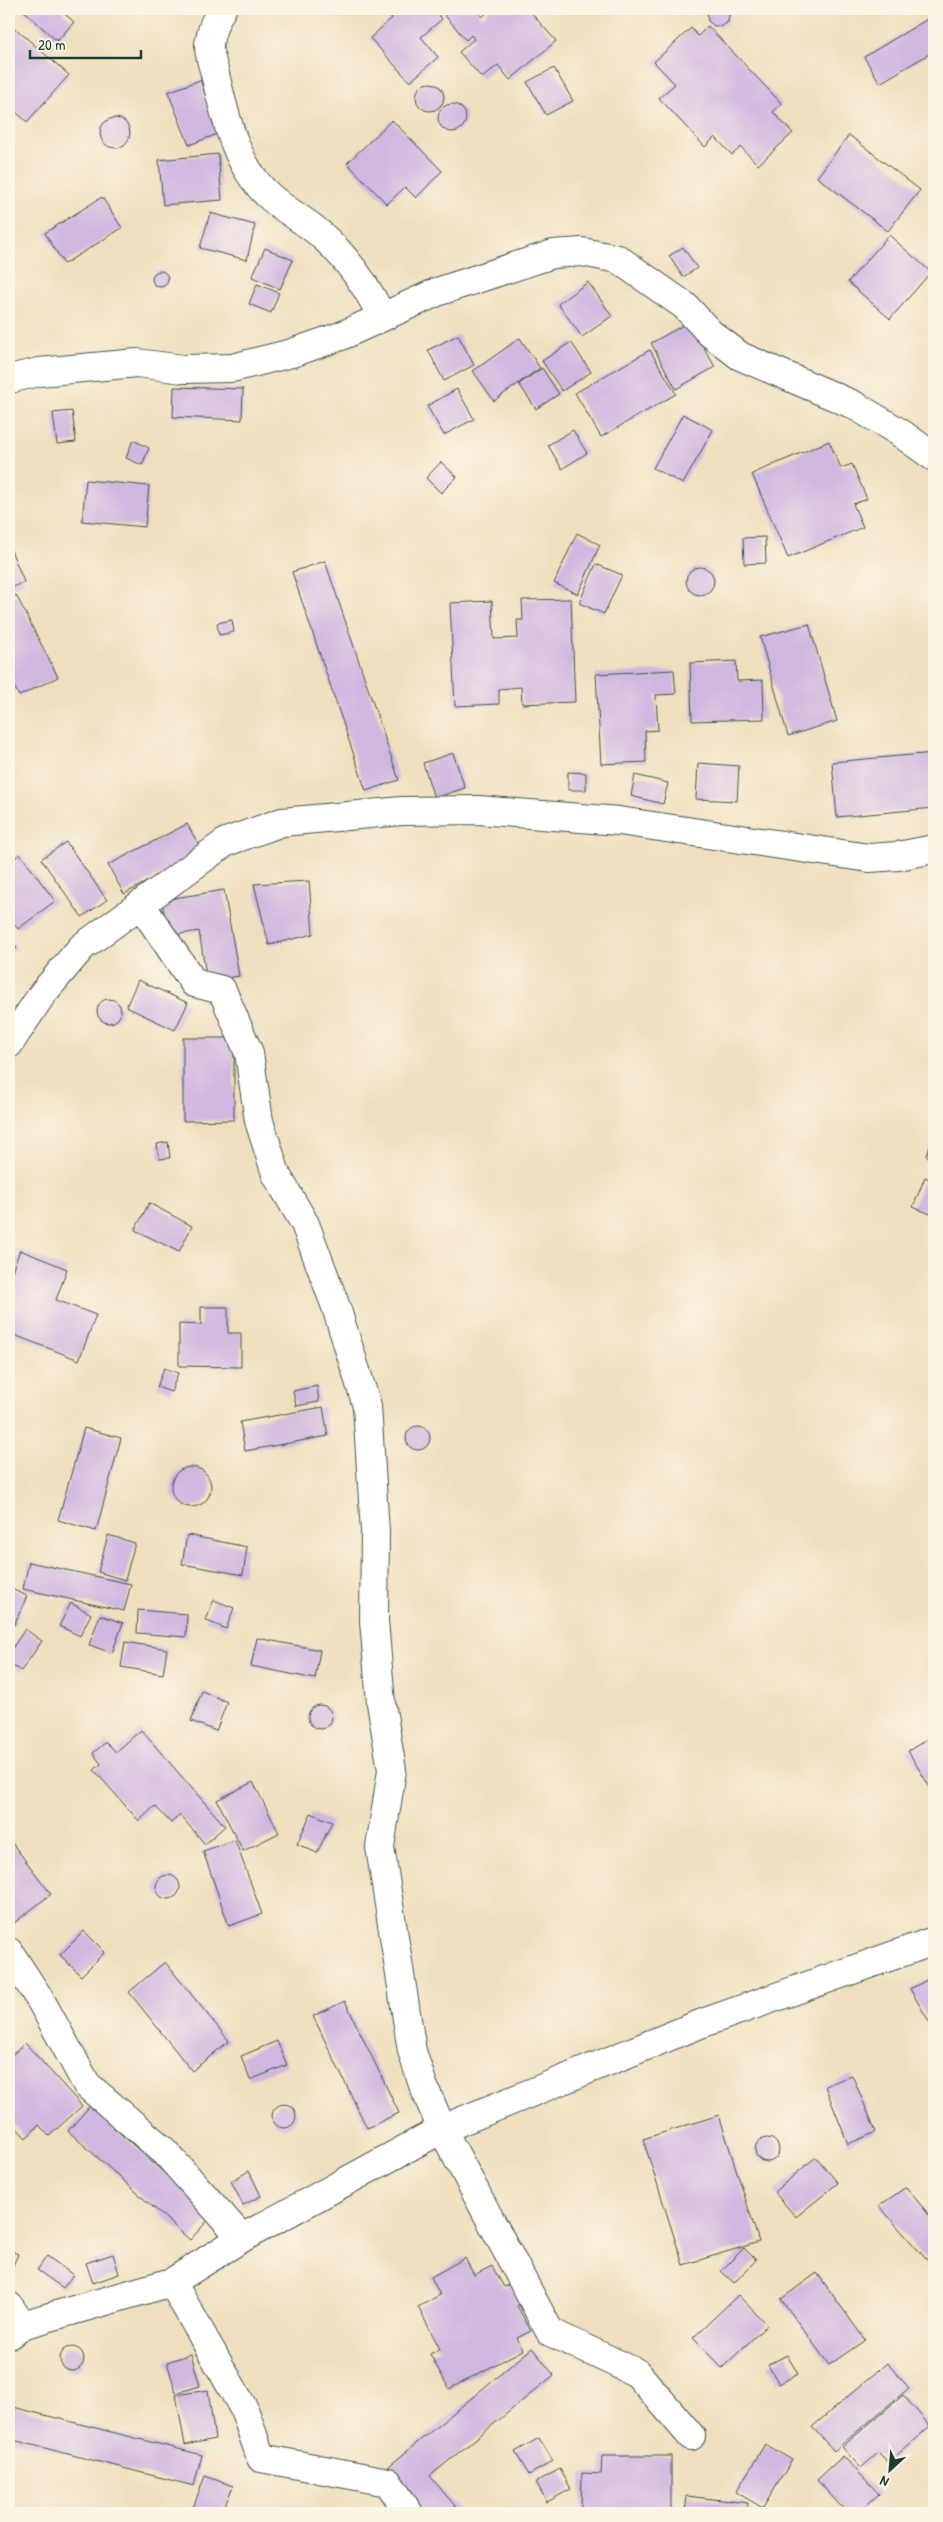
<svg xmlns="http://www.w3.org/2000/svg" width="943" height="2522" font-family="'Patrick Hand',sans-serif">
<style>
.building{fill:#d0b7e0}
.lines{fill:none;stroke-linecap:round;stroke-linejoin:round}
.minor-casing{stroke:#3e5549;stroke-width:30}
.minor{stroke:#fff;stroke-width:28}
</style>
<rect width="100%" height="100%" fill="#fcf5e5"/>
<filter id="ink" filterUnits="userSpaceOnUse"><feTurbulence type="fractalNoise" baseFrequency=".02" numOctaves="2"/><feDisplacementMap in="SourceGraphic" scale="10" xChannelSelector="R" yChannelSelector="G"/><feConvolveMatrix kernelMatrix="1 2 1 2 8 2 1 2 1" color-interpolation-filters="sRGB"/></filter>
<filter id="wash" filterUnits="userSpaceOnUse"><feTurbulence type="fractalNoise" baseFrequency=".0096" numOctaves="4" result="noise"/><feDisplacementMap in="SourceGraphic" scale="20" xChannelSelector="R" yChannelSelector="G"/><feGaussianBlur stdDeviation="1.12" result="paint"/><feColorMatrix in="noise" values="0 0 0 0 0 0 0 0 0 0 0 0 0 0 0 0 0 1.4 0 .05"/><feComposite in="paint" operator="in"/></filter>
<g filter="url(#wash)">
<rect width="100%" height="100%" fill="#efdfbe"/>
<g id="blocks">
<g class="building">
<polygon points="22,9 59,9 74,22 57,41"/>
<polygon points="383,9 433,9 442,19 421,37 438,57 410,82 370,38 392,18"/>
<polygon points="448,9 475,9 482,17 491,9 528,9 556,41 510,80 498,65 482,78 459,52 474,39 471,35 466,40 443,13"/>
<polygon points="707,9 730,9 728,22 722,26 714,26 708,21"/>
<polygon points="934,15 934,51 880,83 864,57"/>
<polygon points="708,26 782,104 773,112 793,133 758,165 741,147 732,155 715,137 705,147 659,98 675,84 654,62 691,28 698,36"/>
<polygon points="16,29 69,75 27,122 9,106 9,79 13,74 9,70 9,37"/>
<polygon points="554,68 573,101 546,115 527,82"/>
<polygon points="200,80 220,133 189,145 168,92"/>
<circle cx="430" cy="97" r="14"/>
<circle cx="452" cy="118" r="14"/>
<circle cx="115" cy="133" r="15"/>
<polygon points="392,120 442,171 416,198 405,187 387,204 347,163"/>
<polygon points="849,135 920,190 888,231 817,177"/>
<polygon points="218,154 222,200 163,205 159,160"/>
<polygon points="102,197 122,228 64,264 45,233"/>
<polygon points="210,213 255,225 247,260 200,248"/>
<polygon points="889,235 931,272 890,319 848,282"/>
<polygon points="683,247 697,268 683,277 669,256"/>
<polygon points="265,248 293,260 280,289 252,277"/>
<circle cx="160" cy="279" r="8"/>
<polygon points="588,282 612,316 582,337 558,304"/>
<polygon points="257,284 279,293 271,313 249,304"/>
<polygon points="689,322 715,367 676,389 651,343"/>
<polygon points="458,335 474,365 444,381 428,350"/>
<polygon points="520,338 540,368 494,401 473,371"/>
<polygon points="571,342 591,372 562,391 542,361"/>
<polygon points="650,350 676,394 601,437 575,393"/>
<polygon points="542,368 559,394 536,409 519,384"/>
<polygon points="174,387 243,389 242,420 173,417"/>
<polygon points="457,389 474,419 444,435 427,406"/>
<polygon points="72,411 76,442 57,444 53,413"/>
<polygon points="683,414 713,430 683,484 653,468"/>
<polygon points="573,430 587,453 562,469 548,445"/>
<polygon points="133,440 149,448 142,465 126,458"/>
<polygon points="829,441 841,468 852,464 867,499 853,504 863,527 788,558 752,474"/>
<polygon points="441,462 457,477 441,493 426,478"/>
<polygon points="86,480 149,486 145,527 82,521"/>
<polygon points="577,533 600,545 578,594 554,583"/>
<polygon points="765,537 766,563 744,564 743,538"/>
<polygon points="9,545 24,582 9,589"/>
<polygon points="325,561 399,780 366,791 292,572"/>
<polygon points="596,564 622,575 604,614 579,603"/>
<circle cx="700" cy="581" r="14"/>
<polygon points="16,595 58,677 19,696 9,677 9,599"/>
<polygon points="571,599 575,702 522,704 521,687 499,689 499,704 455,706 450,603 492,601 494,639 518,638 517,620 523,620 522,600"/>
<polygon points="232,620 234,632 219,635 217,623"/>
<polygon points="809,624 837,721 788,736 760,637"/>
<polygon points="736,661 737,681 763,680 764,719 692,721 690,663"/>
<polygon points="674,670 676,694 656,695 658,730 645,731 646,762 601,764 596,674"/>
<polygon points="453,753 465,788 434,798 423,763"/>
<polygon points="934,753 934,808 837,817 832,762"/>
<polygon points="698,763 739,766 737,801 696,799"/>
<polygon points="568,772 586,773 586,790 568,790"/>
<polygon points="635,775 668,783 663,804 631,796"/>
<polygon points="187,824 203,852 124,894 108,865"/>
<polygon points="66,842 107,900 82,917 41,859"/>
<polygon points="20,854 55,901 18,929 9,917 9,862"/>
<polygon points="309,881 313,934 269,945 254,884"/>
<polygon points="224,890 239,976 207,981 199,931 168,936 162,900"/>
<polygon points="9,937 17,948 9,954"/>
<polygon points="138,980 188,1003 175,1030 126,1007"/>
<circle cx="109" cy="1011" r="12"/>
<polygon points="183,1038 234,1038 234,1120 183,1121"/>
<polygon points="934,1136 934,1159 926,1156"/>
<polygon points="168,1142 170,1158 159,1159 157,1144"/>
<polygon points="925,1177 934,1181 933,1215 913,1207"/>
<polygon points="149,1203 192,1226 179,1252 135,1230"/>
<polygon points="20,1250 67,1269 56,1300 96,1315 79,1360 9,1333 9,1273 11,1274"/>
<polygon points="201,1307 228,1307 228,1333 241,1333 241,1367 179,1366 179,1324 201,1325"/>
<polygon points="164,1368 178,1373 171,1392 157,1387"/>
<polygon points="317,1386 319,1402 296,1406 293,1391"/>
<polygon points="323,1407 328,1436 245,1451 240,1422"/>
<circle cx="418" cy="1438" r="12"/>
<polygon points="84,1428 121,1438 96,1531 58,1520"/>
<circle cx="191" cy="1487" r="20"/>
<polygon points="108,1535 135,1543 125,1580 98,1572"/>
<polygon points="187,1535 247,1547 243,1575 182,1564"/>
<polygon points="29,1562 131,1584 124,1611 23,1589"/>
<polygon points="9,1588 27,1596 14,1625 9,1623"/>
<polygon points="214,1600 234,1608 226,1629 205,1620"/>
<polygon points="71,1603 91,1614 80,1636 59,1626"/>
<polygon points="138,1610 187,1614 186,1637 137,1633"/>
<polygon points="100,1615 123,1623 112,1653 89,1645"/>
<polygon points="25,1629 42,1641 21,1671 9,1663 9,1653"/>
<polygon points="257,1638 320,1650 315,1679 251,1666"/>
<polygon points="125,1642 167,1649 163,1674 121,1667"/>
<polygon points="202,1691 227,1702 216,1731 191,1721"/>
<circle cx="320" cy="1717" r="12"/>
<polygon points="141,1730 225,1826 205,1844 180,1815 171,1823 155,1806 139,1821 94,1770 101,1764 93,1753 106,1742 116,1752"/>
<polygon points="934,1735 934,1794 908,1751"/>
<polygon points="253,1782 279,1833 243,1851 217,1800"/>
<polygon points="311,1813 332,1822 317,1853 297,1844"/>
<polygon points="9,1839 51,1894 9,1927"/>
<polygon points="235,1840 262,1914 229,1926 203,1851"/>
<circle cx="168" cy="1887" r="12"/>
<polygon points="84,1931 105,1952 81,1976 60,1955"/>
<polygon points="165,1962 229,2041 192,2071 129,1992"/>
<polygon points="934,1976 934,2030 910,1989"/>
<polygon points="345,2001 399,2113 367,2128 313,2016"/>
<polygon points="277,2041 287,2065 250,2080 241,2056"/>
<polygon points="25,2043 82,2106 49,2136 39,2125 26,2138 9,2120 9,2058"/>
<polygon points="852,2075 876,2132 848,2144 825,2086"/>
<circle cx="284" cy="2116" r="12"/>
<polygon points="90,2106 212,2216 190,2240 68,2131"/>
<polygon points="719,2115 759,2242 683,2265 643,2139"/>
<circle cx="767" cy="2150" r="12"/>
<polygon points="816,2157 838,2183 796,2217 774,2192"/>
<polygon points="249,2171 261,2196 243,2205 231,2181"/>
<polygon points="906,2187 934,2221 934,2268 879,2206"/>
<polygon points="744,2248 756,2260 734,2283 721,2271"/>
<polygon points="9,2250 18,2254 12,2268 9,2266"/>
<polygon points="113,2254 119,2274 93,2283 86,2263"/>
<polygon points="47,2256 73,2275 63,2288 37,2270"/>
<polygon points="465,2258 474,2275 492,2266 504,2287 511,2283 522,2303 517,2306 531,2331 517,2338 523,2350 449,2389 430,2354 440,2349 418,2307 440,2295 431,2277"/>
<polygon points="817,2273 865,2340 829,2365 781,2299"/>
<polygon points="738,2295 767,2325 722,2368 693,2338"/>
<circle cx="72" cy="2359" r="12"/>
<polygon points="532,2348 554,2375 430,2476 461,2513 419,2513 383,2471"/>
<polygon points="191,2354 200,2386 176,2393 167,2362"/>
<polygon points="787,2355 798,2374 779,2384 768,2365"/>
<polygon points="887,2363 909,2388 834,2451 812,2427"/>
<polygon points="208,2390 215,2439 185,2445 176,2395"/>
<polygon points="903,2395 930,2426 888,2463 878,2453 861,2468 842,2447"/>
<polygon points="9,2406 202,2455 194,2486 9,2439"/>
<polygon points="539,2438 553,2461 529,2475 515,2452"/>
<polygon points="765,2444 792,2460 763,2508 736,2492"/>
<polygon points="602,2456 671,2456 671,2513 572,2513 572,2511 581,2511 582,2473 601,2474"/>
<polygon points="843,2456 879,2494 858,2513 847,2513 817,2480"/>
<polygon points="560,2469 571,2489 547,2502 536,2482"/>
<polygon points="205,2476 233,2486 222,2513 191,2513"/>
<polygon points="687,2496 748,2503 747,2513 685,2513"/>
</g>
</g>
</g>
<g filter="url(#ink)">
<use href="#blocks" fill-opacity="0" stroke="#3e5549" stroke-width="1"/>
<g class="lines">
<defs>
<g id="minor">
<path d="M222,9c-7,10 -11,22 -13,35 -1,9 4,21 6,30 10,41 20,90 52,120 15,15 36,25 52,39 28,24 47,51 63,84"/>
<polyline points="9,379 39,372 137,363 183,369 232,368 292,353 341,336 437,292 553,254 582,252 618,259 685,306 710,333 740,356 854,405 899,432 934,457"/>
<polyline points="141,905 194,983 222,990 249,1053 259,1121 276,1174 305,1224 336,1307 367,1406 375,1532 374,1621 381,1703 392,1770 380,1847 412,2051 423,2085 442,2129 550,2332 637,2373 691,2436"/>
<polyline points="9,1044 43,993 82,947 226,842 282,822 402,811 478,810 619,821 869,858 898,856 934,849"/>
<polyline points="9,1952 41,2001 87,2085 164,2151 242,2238"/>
<polyline points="172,2282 244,2409 261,2458 388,2482 409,2513"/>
<polyline points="9,2306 22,2325"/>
<polyline points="9,2335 22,2325 172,2282 242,2238 442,2129 700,2024 934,1941"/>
</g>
</defs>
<use href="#minor" class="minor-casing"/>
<use href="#minor" class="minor"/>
</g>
</g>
<rect width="943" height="2522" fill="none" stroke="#fcf5e5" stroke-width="30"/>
<g transform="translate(890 2470) rotate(206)" stroke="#fcf5e5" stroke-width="4" paint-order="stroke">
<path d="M0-4L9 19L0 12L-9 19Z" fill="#1f3d34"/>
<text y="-8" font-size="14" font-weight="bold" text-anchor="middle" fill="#1f3d34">N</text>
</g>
<path d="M30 50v8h111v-8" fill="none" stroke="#1f3d34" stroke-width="2.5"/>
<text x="38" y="50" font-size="15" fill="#1f3d34" stroke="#fcf5e5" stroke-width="4" paint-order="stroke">20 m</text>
</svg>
